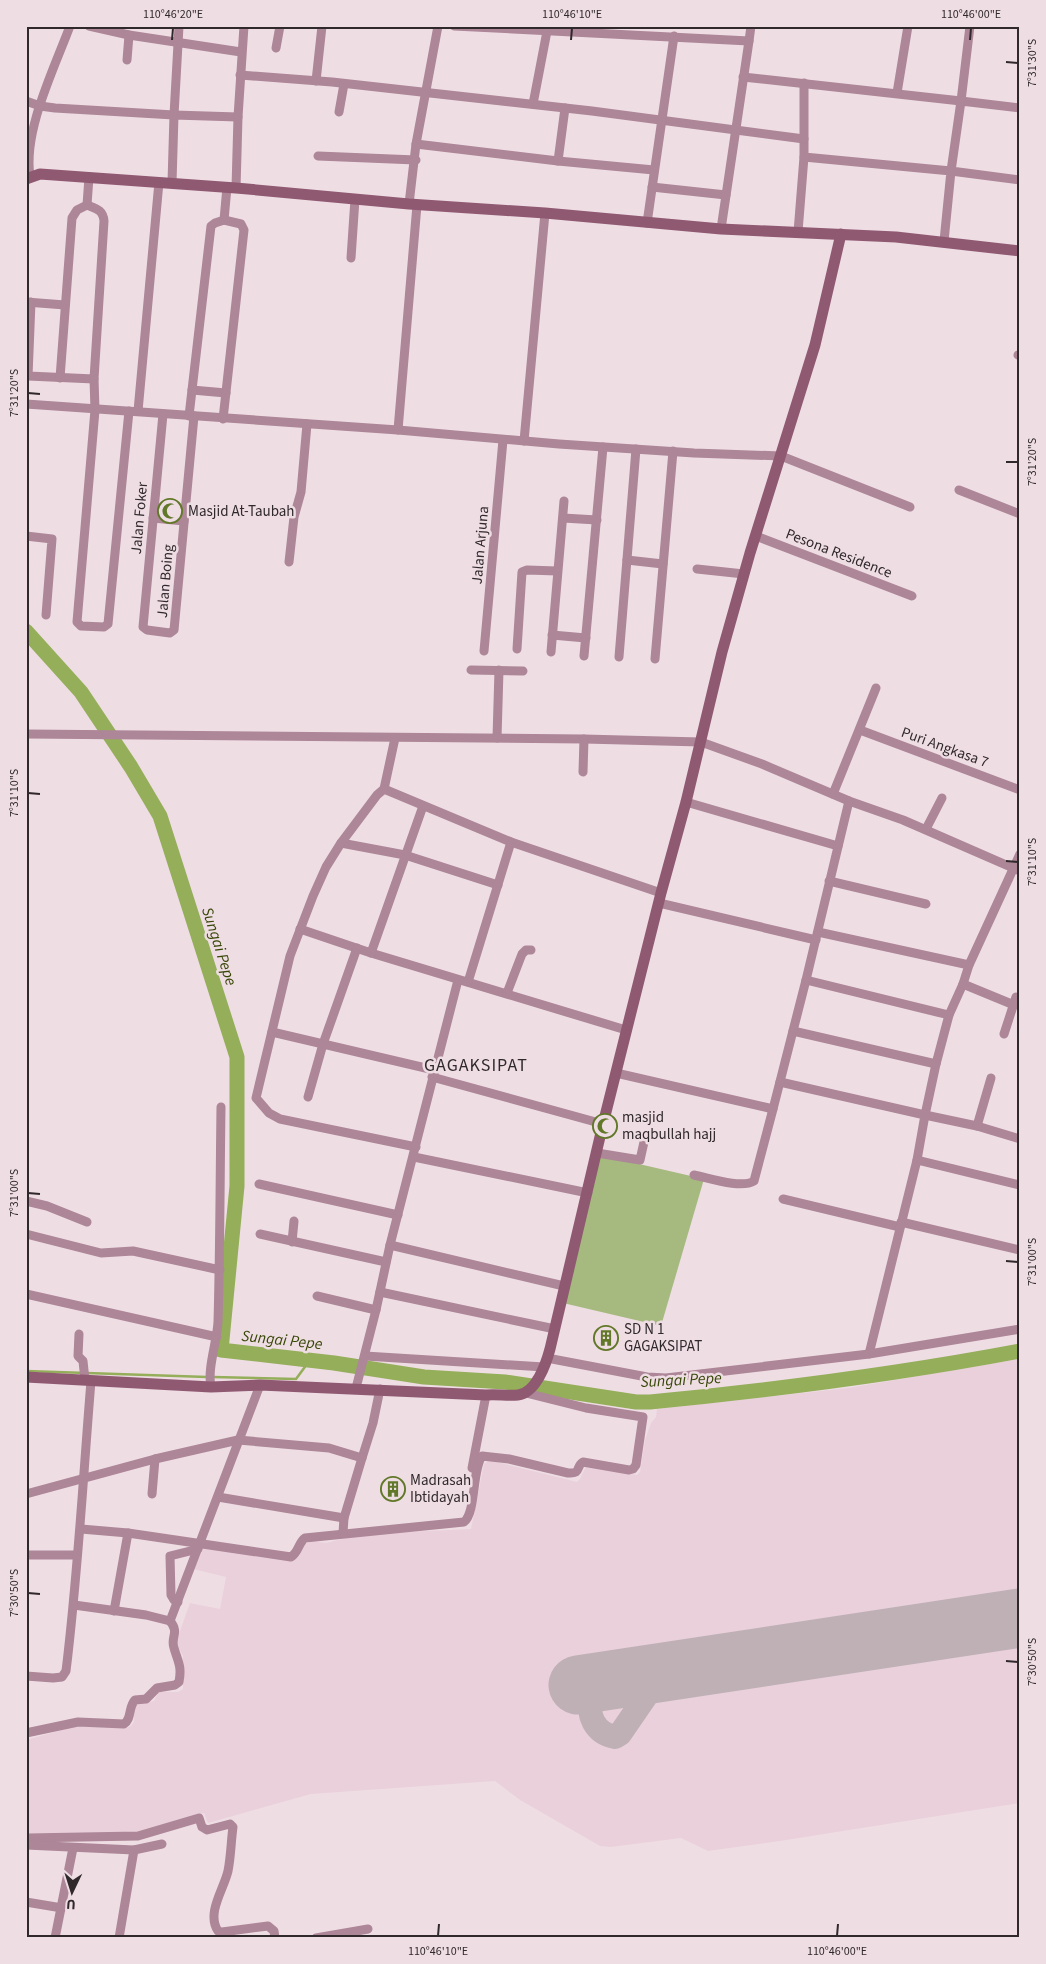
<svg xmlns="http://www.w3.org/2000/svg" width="1046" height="1964" font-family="'Source Sans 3',sans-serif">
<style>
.built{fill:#ead0db}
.green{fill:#a6ba80}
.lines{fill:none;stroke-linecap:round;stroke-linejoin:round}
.stream{stroke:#94ae5a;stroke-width:2.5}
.river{stroke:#94ae5a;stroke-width:15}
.taxiway{stroke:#bfb0b6;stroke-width:24}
.runway{stroke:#bfb0b6;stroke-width:59}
.minor{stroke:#ad8697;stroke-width:9}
.secondary{stroke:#905972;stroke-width:11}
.ticks{fill:none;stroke:#30292c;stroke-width:2}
.labels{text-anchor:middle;stroke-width:5;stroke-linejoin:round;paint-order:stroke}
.poi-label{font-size:15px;fill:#30292c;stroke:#efdde4;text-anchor:start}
.street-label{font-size:15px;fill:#30292c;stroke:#efdde4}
.water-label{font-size:16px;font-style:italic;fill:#374706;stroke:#efdde4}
.quarter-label{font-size:18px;letter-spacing:1px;fill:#30292c;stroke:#efdde4}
.neatline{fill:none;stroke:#30292c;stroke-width:2}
.ticks-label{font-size:12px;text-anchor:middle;fill:#30292c}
</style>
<rect width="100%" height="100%" fill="#efdde4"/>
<polygon class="built" points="1020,1359 1020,1803 780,1841 708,1851 681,1838 611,1847 600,1846 520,1800 495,1781 311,1794 208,1823 204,1813 134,1833 74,1834 26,1833 26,1740 76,1726 126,1728 131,1726 134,1722 134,1710 136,1705 154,1701 159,1692 178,1692 183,1689 183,1656 176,1642 190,1603 220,1609 226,1577 193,1569 201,1548 204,1546 295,1560 300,1555 305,1544 313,1541 326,1543 350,1537 383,1533 471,1529 484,1464 489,1460 577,1482 580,1479 586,1466 637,1475 640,1472 645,1440 651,1423 656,1417 657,1409 848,1388"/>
<polygon class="green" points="600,1155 704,1179 661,1326 563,1303"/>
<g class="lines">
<g class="stream">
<polyline points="26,1371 207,1377"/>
<polyline points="213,1377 296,1379 310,1360"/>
</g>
<path class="river" d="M26,631l55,61 50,75 29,49 77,241v129l-16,164 113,13 90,14 81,5 131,20h14c124,-12 248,-28 370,-51"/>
<path class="taxiway" d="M648,1674c-6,-2 -13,-5 -19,-6 -41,-5 -56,61 -14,69l5,-3 35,-51 5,-5 22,-9"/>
<polyline class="runway" points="578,1685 1020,1618"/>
<g class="minor">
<polyline points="89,26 129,35 241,52"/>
<polyline points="454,26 749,41 751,26"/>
<polyline points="276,48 280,26"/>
<polyline points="127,60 129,35"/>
<polyline points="240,75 332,82 592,111 804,139 804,157 951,171 944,241"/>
<polyline points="743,77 961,101 970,26"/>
<polyline points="316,81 322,26"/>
<polyline points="897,93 908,26"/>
<polyline points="26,101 40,106 55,108 174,115 179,26"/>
<polyline points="533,104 548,26"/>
<polyline points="1020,108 961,101 951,171 1020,180"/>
<polyline points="339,112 344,84"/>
<polyline points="804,139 804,83"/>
<polyline points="416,144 558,161 654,170"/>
<polyline points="318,156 416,160"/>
<polyline points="558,161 565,108"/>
<path d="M30,176c-7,-45 24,-107 40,-150"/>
<polyline points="172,183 174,115 238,117"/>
<polyline points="652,187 726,195"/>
<polyline points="236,188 238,117 244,26"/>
<polyline points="409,204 416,144 438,26"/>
<polyline points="647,223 674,36"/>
<polyline points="721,229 749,41"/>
<polyline points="798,232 804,157"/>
<polyline points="351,258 355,199"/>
<polyline points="26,302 65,305"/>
<path d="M31,302l-3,74 66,3 10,-158c-1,-11 -7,-12 -17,-16"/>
<polyline points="1018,355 1020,356"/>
<polyline points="60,378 72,218 77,210 87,205 89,177"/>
<polyline points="94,379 95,410 77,622 81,626 104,627 108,624 129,411"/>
<polyline points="192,390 226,393"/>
<polyline points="26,404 398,430 559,444 694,453 781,456 910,507"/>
<polyline points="138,411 159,182"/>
<polyline points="163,414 143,627 147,630 170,633 174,630 194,416"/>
<polyline points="189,416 211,226 215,223 224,220 227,187"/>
<polyline points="223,419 244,230 241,224 224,220"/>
<polyline points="398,430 417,205"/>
<polyline points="524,441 545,213"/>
<polyline points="959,490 1020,514"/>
<polyline points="153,518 184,521"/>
<polyline points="563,518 597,520"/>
<polyline points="26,536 52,539 46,615"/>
<polyline points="756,536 912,596"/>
<polyline points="627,560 663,564"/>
<polyline points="289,562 294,517 301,492 307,424"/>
<polyline points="697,569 744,574"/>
<polyline points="552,635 586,638"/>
<polyline points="517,649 522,572 527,570 557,571"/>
<polyline points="484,651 503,440"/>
<polyline points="551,652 564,501"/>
<polyline points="584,656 603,447"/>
<polyline points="619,657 636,449"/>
<polyline points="655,659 673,451"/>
<polyline points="471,670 523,671"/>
<polyline points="860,730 1020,790"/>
<polyline points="26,734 584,739 701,742 762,764 849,801 903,820 1020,871"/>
<polyline points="497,738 499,670"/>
<polyline points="583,772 584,739"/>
<polyline points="384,789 395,738"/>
<polyline points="833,794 876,688"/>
<polyline points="686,802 838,846"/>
<polyline points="926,829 942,798"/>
<polyline points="341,843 405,855 498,885"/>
<polyline points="1020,854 969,965 963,984 949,1015 936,1064 925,1115 977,1126 1020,1139"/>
<polyline points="829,881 926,904"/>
<polyline points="659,903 816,940"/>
<polyline points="300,929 371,953 626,1030"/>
<polyline points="818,932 969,965"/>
<polyline points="371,953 423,806"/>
<polyline points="806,980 949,1015"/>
<polyline points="468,982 511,842"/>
<polyline points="963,984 1014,1005"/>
<polyline points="507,993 522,954 526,950 531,950"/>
<polyline points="793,1031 936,1064"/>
<polyline points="272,1032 434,1070"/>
<polyline points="1004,1034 1016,997"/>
<polyline points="616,1073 773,1109 806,980 849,801"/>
<polyline points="432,1077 603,1124"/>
<polyline points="780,1082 925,1115 917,1160"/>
<polyline points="308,1097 323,1044 357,948"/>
<polyline points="977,1126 991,1078"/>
<polyline points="416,1147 280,1119 269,1113 256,1098 290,956 313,896 326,867 341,843 377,795 384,789 511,842 661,893"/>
<polyline points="597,1153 640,1160 644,1142"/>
<polyline points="414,1157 588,1193"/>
<path d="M694,1175c15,3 47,14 60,6l19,-72"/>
<polyline points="259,1184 398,1215"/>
<polyline points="783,1199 900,1227"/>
<polyline points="26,1201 47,1206 87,1222"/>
<polyline points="901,1222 1020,1250"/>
<polyline points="26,1234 101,1253 133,1251 220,1270"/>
<polyline points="260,1234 386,1262"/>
<polyline points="292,1242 294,1221"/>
<polyline points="390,1245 564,1286"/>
<polyline points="380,1292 555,1329"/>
<polyline points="26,1294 217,1337"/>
<polyline points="317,1296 376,1310"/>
<polyline points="79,1334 78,1356 83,1361 85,1380"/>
<polyline points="869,1354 917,1160 1020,1185"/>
<polyline points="365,1356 544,1367"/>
<polyline points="547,1358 647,1377 666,1378 869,1354 1020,1329"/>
<path d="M211,1387c-4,-18 6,-45 7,-65 2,-71 2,-143 3,-215"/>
<polyline points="356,1388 376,1310 390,1245 458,980"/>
<polyline points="472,1468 486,1395"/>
<polyline points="26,1494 155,1459 238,1440 329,1448 362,1458 373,1423 380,1389"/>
<polyline points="152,1494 155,1459"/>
<polyline points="218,1497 344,1518"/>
<path d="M81,1529l47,4 163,24c8,-5 7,-14 14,-19l159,-16c12,-9 8,-52 18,-66l27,3 59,14c14,1 7,-6 15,-11l46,8 4,-1 3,-4 7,-48 -57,-9 -60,-15"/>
<polyline points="343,1533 344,1518 362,1458"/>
<polyline points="26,1555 77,1555"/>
<polyline points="178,1602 174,1600 171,1595 170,1556 198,1549"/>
<polyline points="74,1605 146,1615 170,1621"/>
<polyline points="114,1611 128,1533"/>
<path d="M26,1676l27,2 9,-1 4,-6c12,-97 17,-193 25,-290"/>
<path d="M26,1733l52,-11 46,2c8,-5 4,-17 11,-24l11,-1 11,-11 18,-3 4,-3c3,-16 -1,-20 -5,-34 -4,-11 6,-15 -4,-27l90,-236"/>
<path d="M26,1838l112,-2 61,-18 3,9 5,3 23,-6 3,3c-2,14 -2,29 -5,44 -4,18 -22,42 -10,60l4,1 46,-6 6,5 1,7"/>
<polyline points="26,1845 134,1850 162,1844"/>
<polyline points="26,1902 62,1908"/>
<polyline points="55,1938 73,1848"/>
<polyline points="119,1938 134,1850"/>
<polyline points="316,1938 368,1929"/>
</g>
<g class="secondary">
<polyline points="26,179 40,174 236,188 409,204 545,213 721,229 896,237 1020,251"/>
<path d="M26,1377l185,10 49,-2 226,10c11,-1 21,1 32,0 18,-2 28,-31 32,-46l53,-225 58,-231 25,-91 36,-150 28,-99 65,-208 26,-111"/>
</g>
</g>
<path class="ticks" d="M172,40l1,-12M571,40l1,-12M970,40l1,-12M1006,62l12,1M28,393l12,1M1006,462h12M28,793l12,1M1006,861l12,1M28,1193l12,1M1006,1261l12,1M28,1593l12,1M1006,1661l12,1M438,1936l1,-12M837,1936l1,-12"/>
<defs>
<symbol id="mosque-ring" viewBox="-11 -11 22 22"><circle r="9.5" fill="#efdde4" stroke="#627829" stroke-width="1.5"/><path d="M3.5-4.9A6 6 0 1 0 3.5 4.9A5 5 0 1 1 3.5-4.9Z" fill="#627829"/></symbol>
<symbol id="building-ring" viewBox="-11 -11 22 22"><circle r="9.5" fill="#efdde4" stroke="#627829" stroke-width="1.5"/><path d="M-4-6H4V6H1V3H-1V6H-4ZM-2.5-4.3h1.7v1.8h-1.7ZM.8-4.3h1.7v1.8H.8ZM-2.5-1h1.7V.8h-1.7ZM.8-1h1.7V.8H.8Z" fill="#627829"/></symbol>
</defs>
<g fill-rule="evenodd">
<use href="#mosque-ring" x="156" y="497" width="28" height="28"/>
<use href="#mosque-ring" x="591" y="1112" width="28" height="28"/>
<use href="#building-ring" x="592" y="1324" width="28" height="28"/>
<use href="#building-ring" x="379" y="1475" width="28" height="28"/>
</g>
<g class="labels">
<g class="poi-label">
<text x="188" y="516">Masjid At-Taubah</text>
<text x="622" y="1122">masjid<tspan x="622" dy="17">maqbullah hajj</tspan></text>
<text x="624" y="1334">SD N 1<tspan x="624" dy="17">GAGAKSIPAT</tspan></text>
<text x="410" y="1485">Madrasah<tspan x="410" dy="17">Ibtidayah</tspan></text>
</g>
<g class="street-label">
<text transform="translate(139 518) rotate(-85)" y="5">Jalan Foker</text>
<text transform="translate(480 545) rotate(-85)" y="5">Jalan Arjuna</text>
<text transform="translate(839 553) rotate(21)" y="5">Pesona Residence</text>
<text transform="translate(165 581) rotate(-85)" y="5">Jalan Boing</text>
<text transform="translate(945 747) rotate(20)" y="5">Puri Angkasa 7</text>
</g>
<g class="water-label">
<text transform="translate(220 946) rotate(72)" y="6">Sungai Pepe</text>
<text transform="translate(282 1339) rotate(6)" y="6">Sungai Pepe</text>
<text transform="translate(681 1379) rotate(-3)" y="6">Sungai Pepe</text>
</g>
<g class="quarter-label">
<text x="476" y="1071">GAGAKSIPAT</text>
</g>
</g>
<rect width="1046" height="1964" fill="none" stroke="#efdde4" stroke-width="55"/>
<g transform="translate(72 1892) rotate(184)" stroke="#efdde4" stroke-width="4" paint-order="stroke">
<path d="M0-4L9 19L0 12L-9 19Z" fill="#30292c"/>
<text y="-8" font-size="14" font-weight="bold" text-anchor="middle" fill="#30292c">U</text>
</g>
<rect x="28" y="28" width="990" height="1908" class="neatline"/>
<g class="ticks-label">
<text x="173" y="18">110°46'20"E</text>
<text x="572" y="18">110°46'10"E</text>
<text x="971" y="18">110°46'00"E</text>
<text transform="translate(1032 63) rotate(-90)" y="4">7°31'30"S</text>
<text transform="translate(14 393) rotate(-90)" y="4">7°31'20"S</text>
<text transform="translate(1032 462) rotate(-90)" y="4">7°31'20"S</text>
<text transform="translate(14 793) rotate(-90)" y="4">7°31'10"S</text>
<text transform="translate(1032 862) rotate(-90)" y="4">7°31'10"S</text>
<text transform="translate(14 1193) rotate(-90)" y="4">7°31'00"S</text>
<text transform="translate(1032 1262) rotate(-90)" y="4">7°31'00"S</text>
<text transform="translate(14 1593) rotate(-90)" y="4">7°30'50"S</text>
<text transform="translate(1032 1662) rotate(-90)" y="4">7°30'50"S</text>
<text x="438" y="1955">110°46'10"E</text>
<text x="837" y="1955">110°46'00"E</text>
</g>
</svg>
